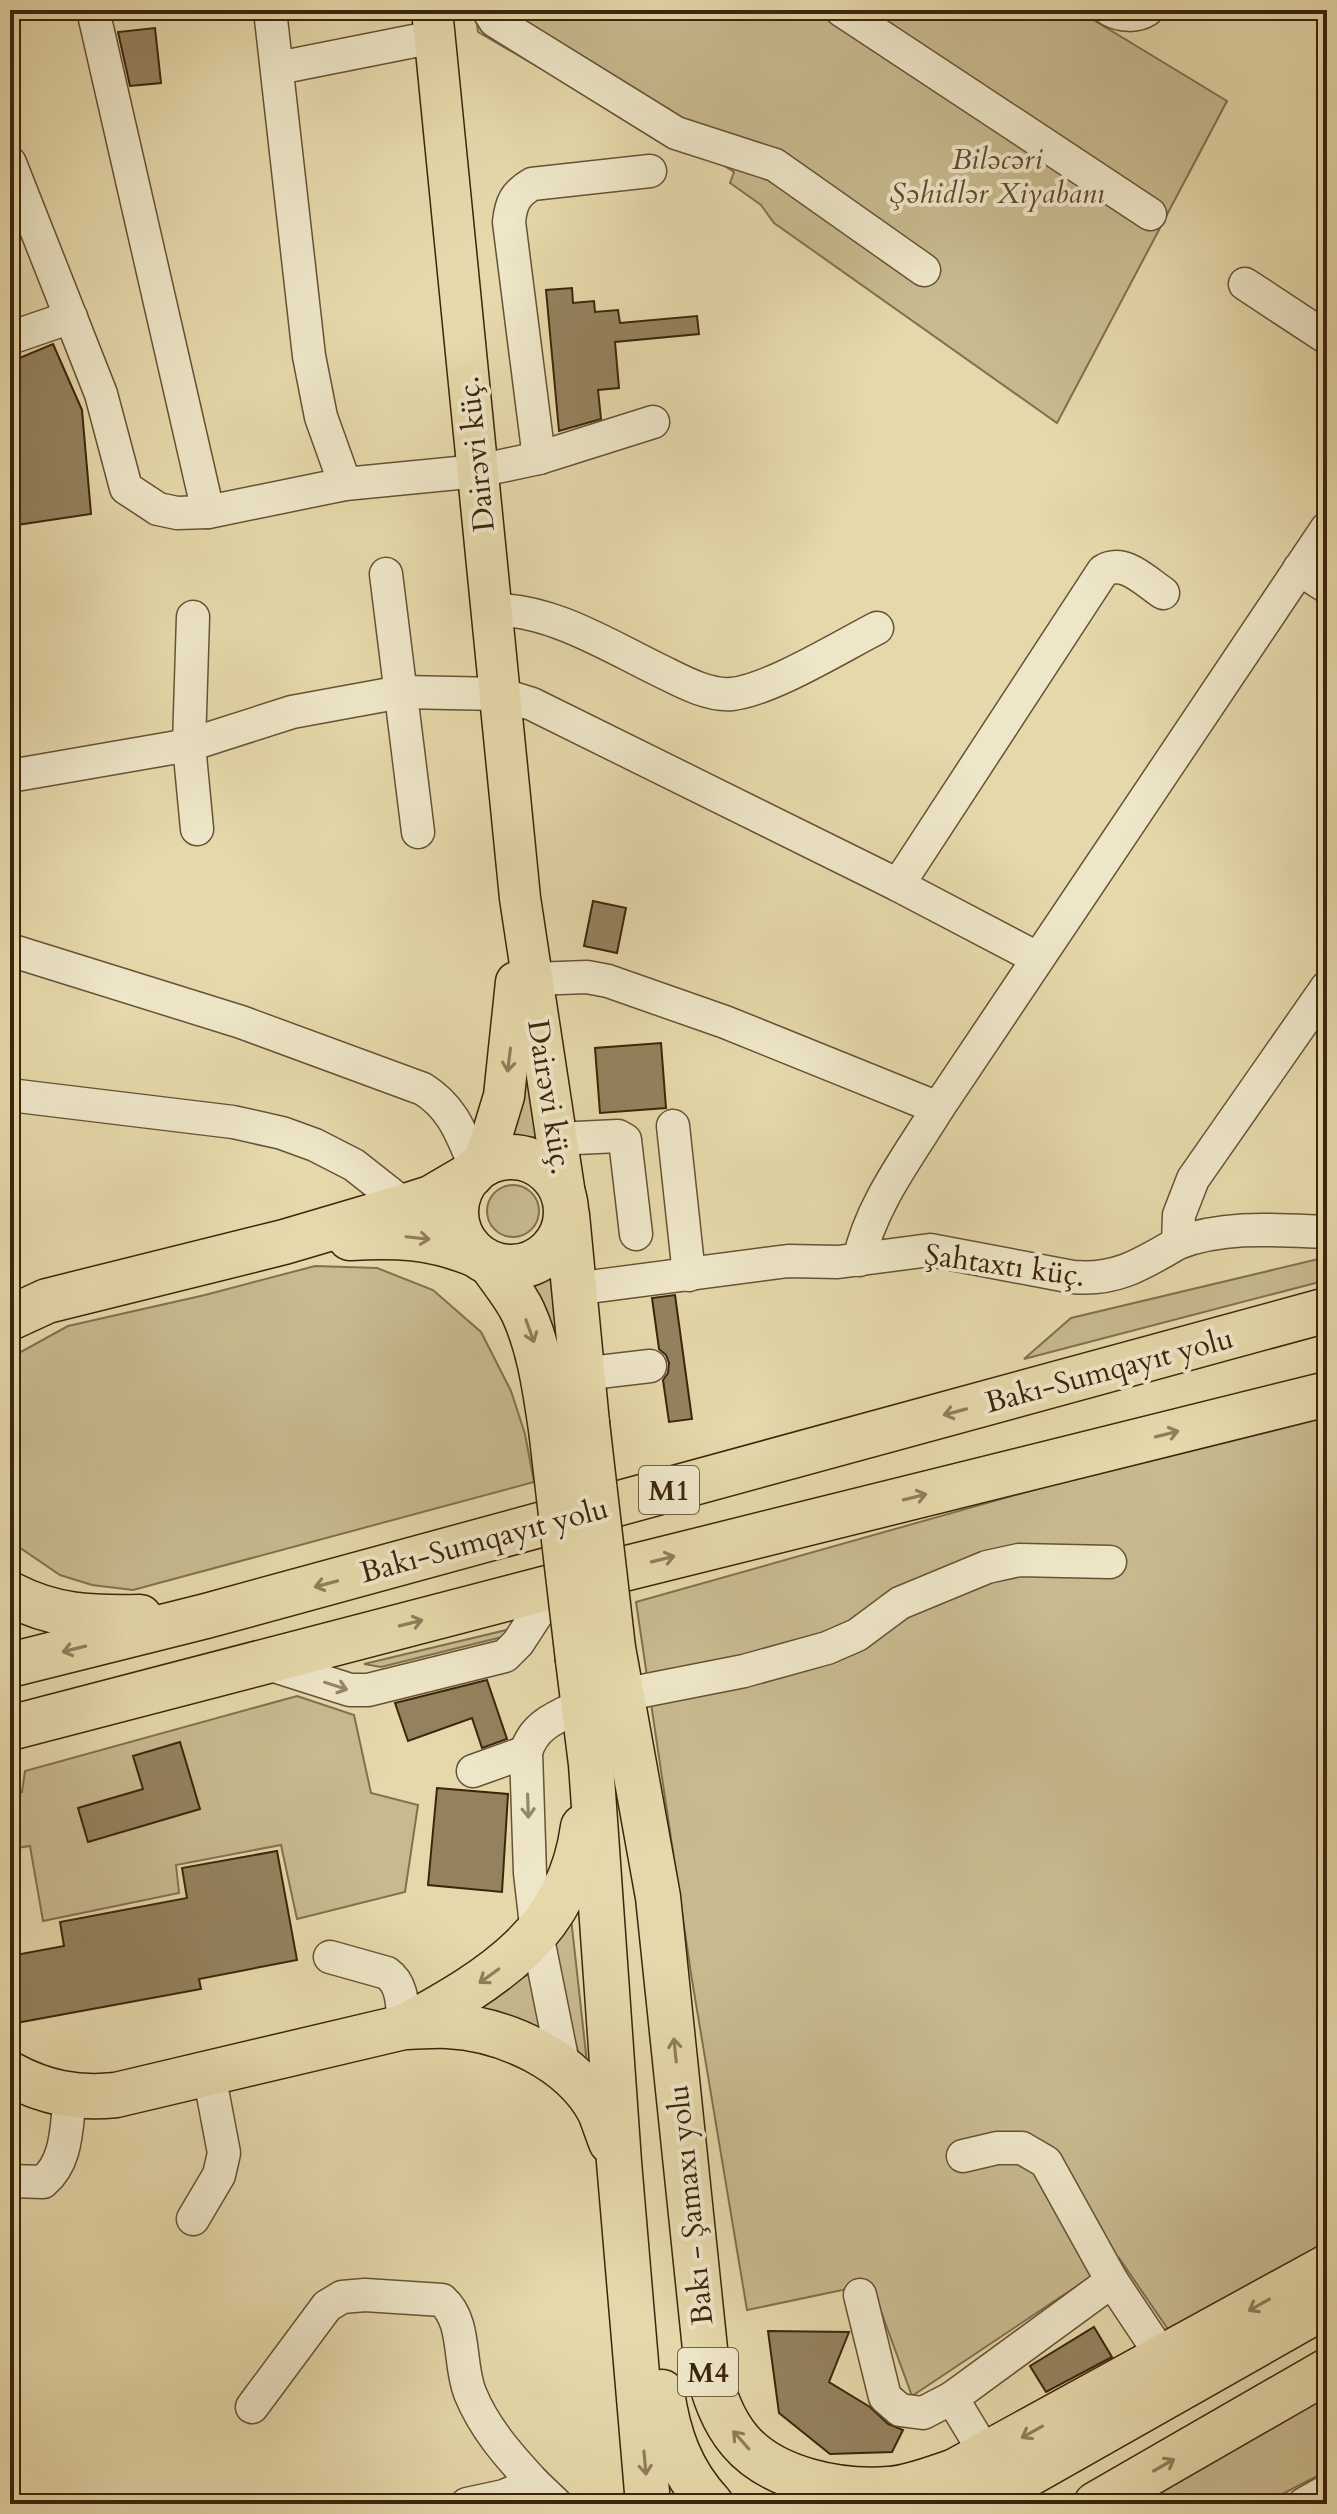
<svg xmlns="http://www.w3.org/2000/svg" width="1337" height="2514" font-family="Cardo,serif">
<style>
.green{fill:#c8ba8f;stroke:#82704e;stroke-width:2}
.building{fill:#94825e;stroke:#3d250c;stroke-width:2}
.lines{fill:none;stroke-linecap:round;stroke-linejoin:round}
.minor-casing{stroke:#675234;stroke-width:35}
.major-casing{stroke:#3d250c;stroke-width:43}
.highway-casing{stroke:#3d250c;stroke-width:47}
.minor{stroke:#eee6c8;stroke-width:32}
.major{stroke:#e5d8aa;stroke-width:40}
.highway{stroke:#e5d8aa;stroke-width:44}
.highway-bridge-casing{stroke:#3d250c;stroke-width:47;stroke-linecap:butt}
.highway-bridge{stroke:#e5d8aa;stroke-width:44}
.oneway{stroke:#917e5b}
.oneway2{stroke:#96866a}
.labels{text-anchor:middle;stroke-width:8;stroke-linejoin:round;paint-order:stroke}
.shield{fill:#eee6c8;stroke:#725f44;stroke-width:2}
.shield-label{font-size:28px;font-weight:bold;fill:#3d250c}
.park-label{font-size:30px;font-style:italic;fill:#604a2d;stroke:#eee6c8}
.street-label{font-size:30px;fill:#3d250c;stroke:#eee6c8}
</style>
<rect width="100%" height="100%" fill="#e5d8aa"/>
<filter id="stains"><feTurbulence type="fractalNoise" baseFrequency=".0025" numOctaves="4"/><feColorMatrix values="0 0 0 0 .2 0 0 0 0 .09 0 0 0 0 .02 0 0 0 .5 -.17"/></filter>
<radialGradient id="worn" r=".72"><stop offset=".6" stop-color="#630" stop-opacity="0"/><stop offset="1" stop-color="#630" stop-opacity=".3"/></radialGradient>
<g class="green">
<polygon points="475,10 1077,10 1227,101 1057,423 774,223 761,205 730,183 734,172 697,149 674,146 478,32"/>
<polygon points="525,999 538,1137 505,1138"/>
<circle cx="513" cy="1211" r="26"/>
<polygon points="1327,1257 1327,1280 1024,1359 1071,1318"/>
<polygon points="315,1266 377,1268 433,1290 481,1332 511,1391 525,1434 534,1482 133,1590 92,1585 60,1575 10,1541 10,1366 17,1354 68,1326 205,1295"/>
<polygon points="552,1273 564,1386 513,1277"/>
<polygon points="1327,1412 1327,2252 1174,2338 1119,2258 912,2396 871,2284 747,2310 692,1980 636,1602 1232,1434"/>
<polygon points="519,1627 506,1636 381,1667 364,1664"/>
<polygon points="297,1696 354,1715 371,1793 418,1805 405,1892 297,1919 281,1845 176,1865 179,1893 43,1921 30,1846 10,1849 10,1796 22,1792 25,1771"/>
<polygon points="570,1909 587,2063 578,2053 552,1949"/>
<path d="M529,1974l19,59c-38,-22 -58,-20 -101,-19z"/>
<polygon points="1327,2397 1327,2471 1263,2504 1137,2504"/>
</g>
<g class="building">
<polygon points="155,28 161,83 130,86 118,32"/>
<polygon points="572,288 573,303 594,301 595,312 618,310 620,323 697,316 699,334 615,342 619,388 598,390 601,419 559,431 546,290"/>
<polygon points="53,344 82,410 91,514 10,526 10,362"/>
<polygon points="593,901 626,908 617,953 584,946"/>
<polygon points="661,1043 666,1108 600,1113 595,1048"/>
<polygon points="675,1295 692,1419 669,1422 663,1380 668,1373 669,1363 666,1355 659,1349 652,1298"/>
<polygon points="487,1680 507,1739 482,1748 472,1718 408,1741 395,1703"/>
<polygon points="180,1742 200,1809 88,1842 78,1808 143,1789 133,1756"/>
<polygon points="437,1788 508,1794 502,1892 428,1885"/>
<polygon points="277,1851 297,1960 199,1979 201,1989 16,2023 10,1991 10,1956 64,1946 60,1922 187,1898 182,1868"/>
<polygon points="1094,2327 1112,2357 1046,2392 1030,2366"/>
<polygon points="768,2331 849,2332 829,2382 870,2407 888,2424 903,2430 892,2452 830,2454 779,2413"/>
</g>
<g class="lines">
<defs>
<g id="minor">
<polyline points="93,10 208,512"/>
<polyline points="270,10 309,356 321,417 345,484"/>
<polyline points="488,10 495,21 676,133 775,165 924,270"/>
<polyline points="841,10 1150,214"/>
<path d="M1110,10c11,6 27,7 37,0"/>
<polyline points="278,68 434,37"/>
<polyline points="10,163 101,394 126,488 158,509 177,513 208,512 345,484 478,471 539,458 653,422"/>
<polyline points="1245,284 1327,338"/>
<polyline points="10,338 71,317"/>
<path d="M539,458l-30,-236c2,-19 6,-28 23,-38l118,-13"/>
<polyline points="1299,569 1327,587"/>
<polyline points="386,574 418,832"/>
<path d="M492,610c58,-2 119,37 171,62 20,10 46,24 69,22 38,-4 108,-47 145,-66"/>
<polyline points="193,617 189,745 197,829"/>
<polyline points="10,776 189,745 292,712 401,692 500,694 532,704 898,885 1037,958"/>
<path d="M898,885l205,-314c21,-13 42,10 60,22"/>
<path d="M10,950l231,72 182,67c32,20 39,48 54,81"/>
<polyline points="533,979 587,977 608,981 725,1022 938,1108 1327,528"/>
<polyline points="10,1095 233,1122 282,1133 315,1145 354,1165 406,1206"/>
<polyline points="673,1126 689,1275"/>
<polyline points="555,1139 618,1136 625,1140 636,1234"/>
<path d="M1178,1243c48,-18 98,-13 149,-11"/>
<path d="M859,1260c12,-56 50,-104 79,-152"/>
<path d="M574,1289l214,-28 50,1 92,-12 143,27c43,4 69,-13 105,-34l1,-28 14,-36 134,-192"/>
<polyline points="582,1374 650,1366"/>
<polyline points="262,1662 350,1690 368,1690 505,1656 518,1643 555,1586"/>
<polyline points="622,1695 744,1671 827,1648 857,1635 900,1603 987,1567 1019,1560 1110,1562"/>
<polyline points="473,1771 526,1752"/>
<path d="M330,1957l57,16c17,12 15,35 17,54"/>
<path d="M564,2068l-27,-134 -7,-61 -4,-121c8,-28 33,-36 58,-48"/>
<polyline points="963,2156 997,2148 1022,2148 1046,2162 1112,2281 1164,2359"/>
<path d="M10,2181l33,1c25,-21 23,-55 27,-85"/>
<polyline points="193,2219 219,2175 224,2153 209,2074"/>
<polyline points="860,2295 885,2397 900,2410 923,2413 952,2398 987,2456"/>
<polyline points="952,2398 1112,2281"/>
<path d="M252,2407l75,-101 15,-9 23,-2 77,5c25,22 16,63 28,93 14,35 39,63 64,90"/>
<polyline points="467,2504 504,2496 534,2483 556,2504"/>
<polyline points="1304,2504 1327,2491"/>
</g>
<g id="major">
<polyline points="432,10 520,898 566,1201"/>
<polyline points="483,1165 504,1096 516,982"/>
</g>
<g id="highway">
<circle cx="511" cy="1212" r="55"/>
<polyline points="567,1215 587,1423"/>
<path d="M350,1238c47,-3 81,-1 124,16"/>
<path d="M491,1264c11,16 24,31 32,48 17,37 22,78 28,117"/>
<polyline points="10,1318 47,1301 284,1242 406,1206 431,1198 472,1174"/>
<path d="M10,1594c44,23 81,24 130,23"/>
<path d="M613,1648l45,249 49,471c7,26 15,52 33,73 33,39 101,52 150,48 22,-2 44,-11 65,-18l372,-204"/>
<polyline points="578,1660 591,1764 619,2162 648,2504"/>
<polyline points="10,1665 206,1616 1327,1310"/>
<polyline points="10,1728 555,1586 1327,1394"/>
<path d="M406,2026c86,-47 163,-93 177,-199"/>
<path d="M10,2074c35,19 67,25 106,21l288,-68c15,0 30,-2 44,-1 57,3 125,34 152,86 4,10 7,20 11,30"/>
<path d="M662,2392c6,43 19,80 49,112"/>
<polyline points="976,2504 1327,2305"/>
<polyline points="1096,2504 1327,2371"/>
</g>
</defs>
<use href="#minor" class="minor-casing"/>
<use href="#major" class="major-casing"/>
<use href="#highway" class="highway-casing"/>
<use href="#minor" class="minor"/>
<use href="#major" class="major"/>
<use href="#highway" class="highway"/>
<defs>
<g id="highway-bridge">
<polyline points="587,1423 613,1648"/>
<polyline points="551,1429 578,1660"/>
</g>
</defs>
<use href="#highway-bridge" class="highway-bridge-casing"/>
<use href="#highway-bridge" class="highway-bridge"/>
</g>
<defs><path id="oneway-shaft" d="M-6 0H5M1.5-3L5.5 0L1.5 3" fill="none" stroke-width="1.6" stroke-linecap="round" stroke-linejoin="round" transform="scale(2)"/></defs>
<g class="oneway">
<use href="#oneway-shaft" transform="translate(509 1060) rotate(97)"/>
<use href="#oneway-shaft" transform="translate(418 1238) rotate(6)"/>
<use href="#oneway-shaft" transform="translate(530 1331) rotate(70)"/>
<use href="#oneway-shaft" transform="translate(955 1412) rotate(165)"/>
<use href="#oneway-shaft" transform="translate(1167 1434) rotate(-14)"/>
<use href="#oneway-shaft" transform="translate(915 1497) rotate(-14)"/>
<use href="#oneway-shaft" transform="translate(663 1559) rotate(-14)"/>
<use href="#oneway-shaft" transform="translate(326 1584) rotate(165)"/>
<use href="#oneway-shaft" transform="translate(411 1623) rotate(-14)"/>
<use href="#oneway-shaft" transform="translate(74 1649) rotate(166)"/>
<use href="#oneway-shaft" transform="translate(489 1976) rotate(144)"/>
<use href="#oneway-shaft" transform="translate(675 2050) rotate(-96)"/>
<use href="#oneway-shaft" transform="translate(1259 2305) rotate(151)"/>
<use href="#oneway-shaft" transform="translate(1032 2432) rotate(151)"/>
<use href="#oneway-shaft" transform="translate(741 2440) rotate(-131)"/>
<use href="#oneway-shaft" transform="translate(645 2463) rotate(85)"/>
<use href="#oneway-shaft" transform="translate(1164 2465) rotate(-30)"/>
</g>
<g class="oneway2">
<use href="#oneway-shaft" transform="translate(336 1686) rotate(18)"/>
<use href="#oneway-shaft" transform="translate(528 1806) rotate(88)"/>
</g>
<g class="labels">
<g class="shield">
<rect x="639" y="1466" width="60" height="48" rx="6"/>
<rect x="678" y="2348" width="60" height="48" rx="6"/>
</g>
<g class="shield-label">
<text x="669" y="1500">M1</text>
<text x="708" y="2382">M4</text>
</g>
<g class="park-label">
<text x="997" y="169">Biləcəri<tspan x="997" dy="34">Şəhidlər Xiyabanı</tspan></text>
</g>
<g class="street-label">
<text transform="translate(476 454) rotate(-96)" y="10">Dairəvi küç.</text>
<text transform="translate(550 1097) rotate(81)" y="10">Dairəvi küç.</text>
<text transform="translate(1005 1265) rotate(8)" y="10">Şahtaxtı küç.</text>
<text transform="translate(1109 1370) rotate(-15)" y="10">Bakı-Sumqayıt yolu</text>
<text transform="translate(484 1540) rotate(-15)" y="10">Bakı-Sumqayıt yolu</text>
<text transform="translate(690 2205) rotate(-96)" y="10">Bakı - Şamaxı yolu</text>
</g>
</g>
<rect width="1337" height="2514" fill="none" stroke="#e5d8aa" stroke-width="40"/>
<rect x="12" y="12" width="1313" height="2490" fill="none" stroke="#3d250c" stroke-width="4"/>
<rect x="20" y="20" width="1297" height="2474" fill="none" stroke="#3d250c" stroke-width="2"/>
<rect width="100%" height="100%" filter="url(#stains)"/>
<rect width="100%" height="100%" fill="url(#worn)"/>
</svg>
